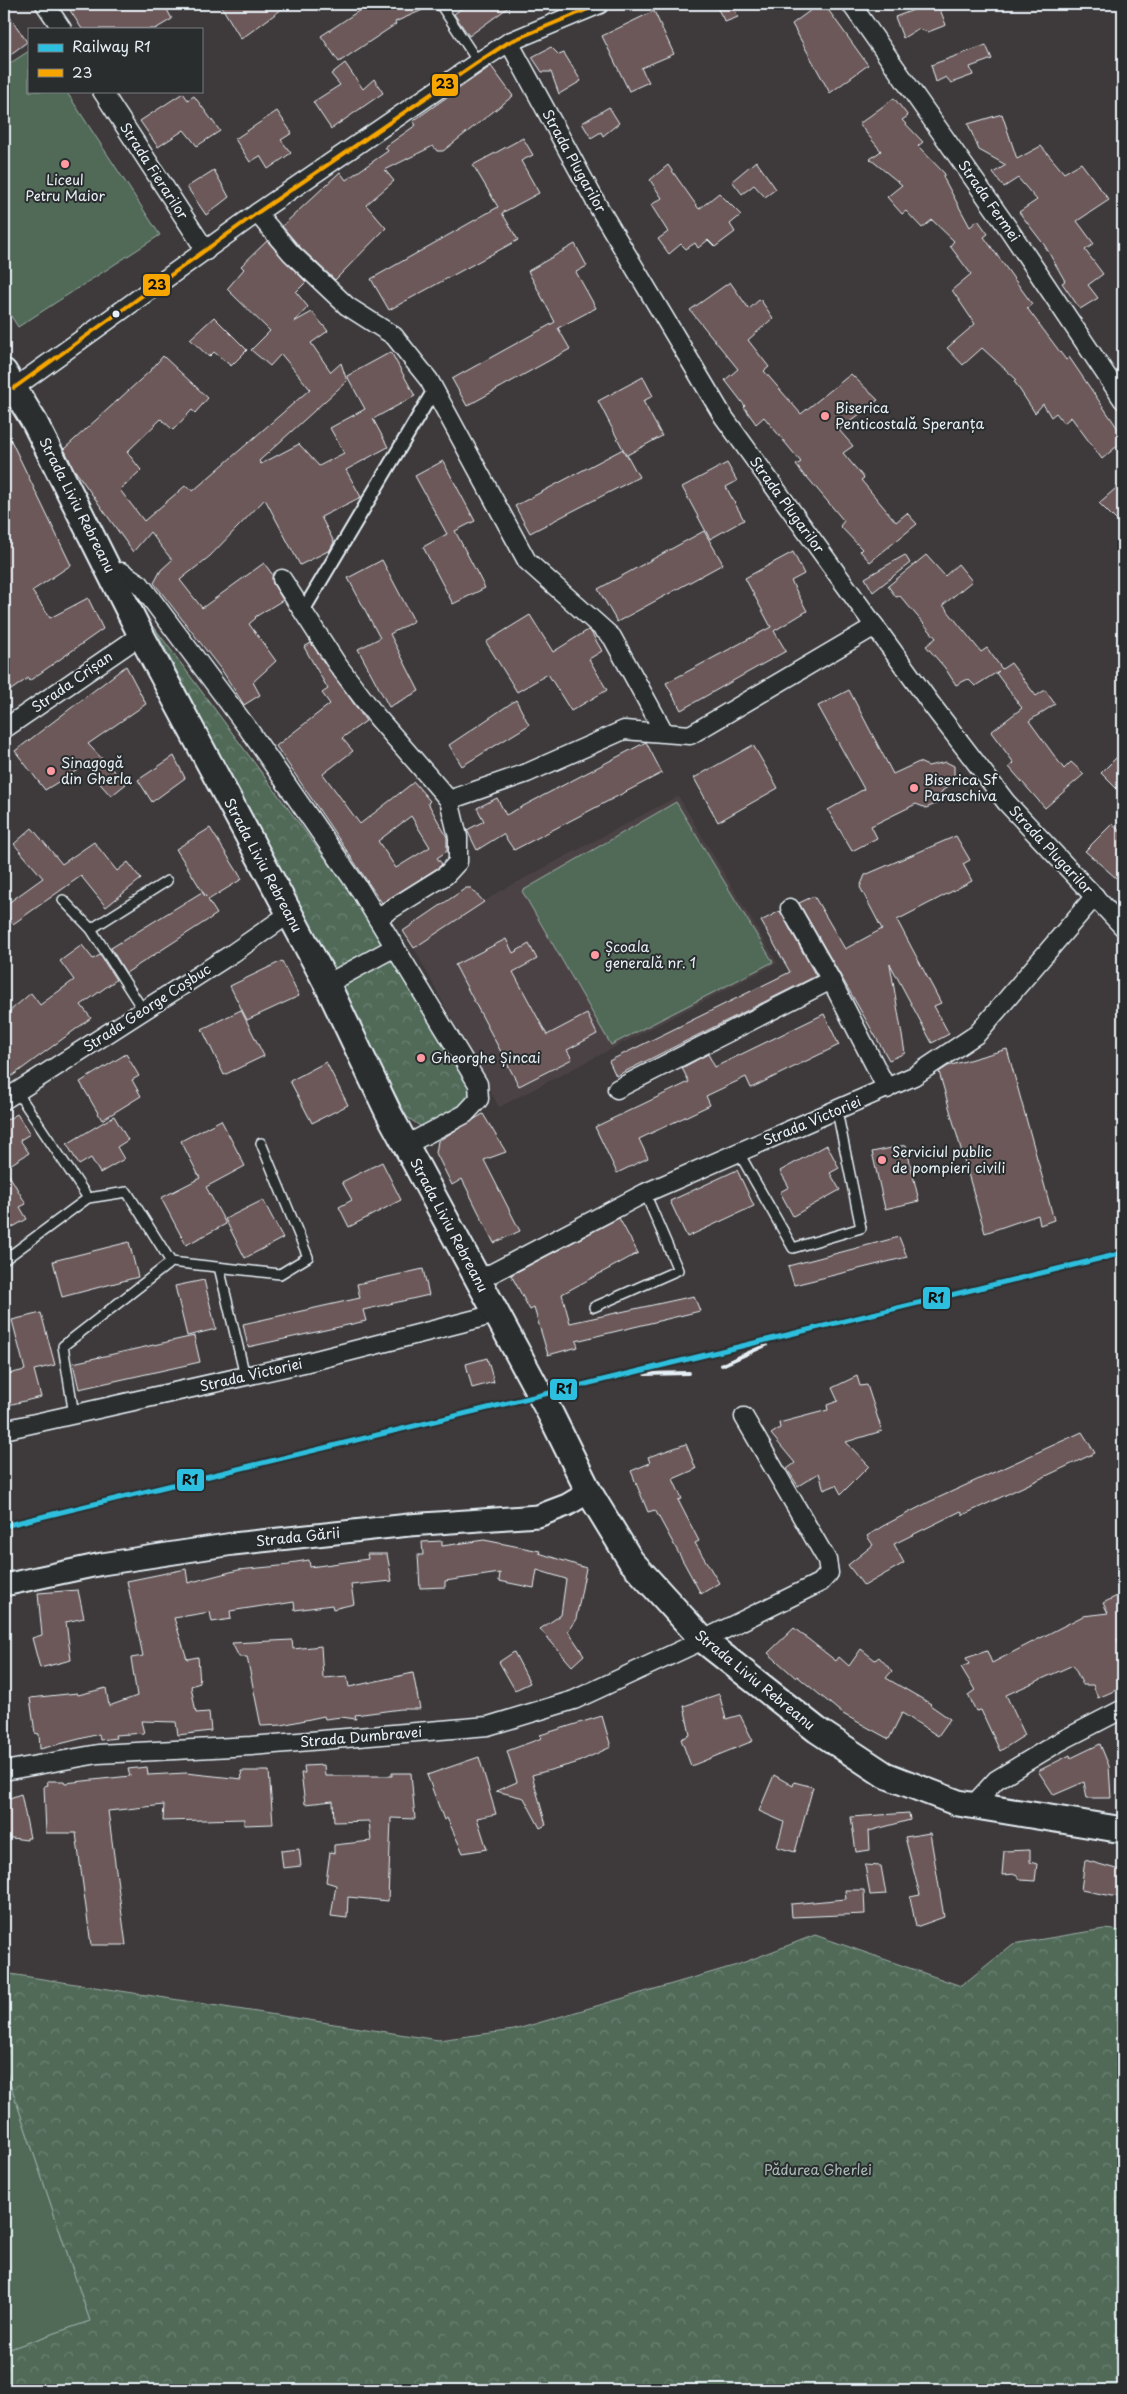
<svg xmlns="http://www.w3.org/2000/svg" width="1127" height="2394" font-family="'Playpen Sans',sans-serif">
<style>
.built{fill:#4c4344}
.grass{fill:#516b59;stroke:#9caea8}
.forest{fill:url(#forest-crowns);stroke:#9caea8}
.building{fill:#6c5959;stroke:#e8f1f8;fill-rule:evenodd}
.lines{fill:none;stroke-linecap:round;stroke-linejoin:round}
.service-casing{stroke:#e8f1f8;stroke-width:12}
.pedestrian-casing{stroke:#e8f1f8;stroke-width:16}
.minor-casing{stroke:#e8f1f8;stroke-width:21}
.tertiary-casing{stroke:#e8f1f8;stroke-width:25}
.secondary-casing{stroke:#e8f1f8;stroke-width:29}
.service{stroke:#2a2d2e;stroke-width:9}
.pedestrian{stroke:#2a2d2e;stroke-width:12}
.minor{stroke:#2a2d2e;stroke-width:18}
.tertiary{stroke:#2a2d2e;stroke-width:21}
.secondary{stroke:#2a2d2e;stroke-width:25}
.rail{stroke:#e8f1f8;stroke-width:4}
.bus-1-casing{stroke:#2a2d2e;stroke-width:8}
.bus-1{stroke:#f7a600;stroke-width:4}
.rail-1-casing{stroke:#2a2d2e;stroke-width:9}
.rail-1{stroke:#2dbfdf;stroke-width:5}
.poi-dot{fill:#ff9aa2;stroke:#2a2d2e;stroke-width:2}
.bus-dot{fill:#e8f1f8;stroke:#2a2d2e;stroke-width:2}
.labels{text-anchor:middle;stroke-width:4;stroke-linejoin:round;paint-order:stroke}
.street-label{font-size:14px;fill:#e8f1f8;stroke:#2a2d2e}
.poi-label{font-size:14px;fill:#e8f1f8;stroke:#2a2d2e;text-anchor:start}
.park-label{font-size:14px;fill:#acbbb8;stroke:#2a2d2e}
.line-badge{stroke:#2a2d2e;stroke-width:2}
.pale-badge-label{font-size:14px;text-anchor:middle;font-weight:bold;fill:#111}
</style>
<defs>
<pattern id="forest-crowns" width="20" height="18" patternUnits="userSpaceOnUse" patternTransform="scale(1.25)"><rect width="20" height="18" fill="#516b59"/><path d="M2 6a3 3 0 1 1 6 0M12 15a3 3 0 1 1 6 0" fill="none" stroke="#6a8172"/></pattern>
</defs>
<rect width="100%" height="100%" fill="#3e3a3b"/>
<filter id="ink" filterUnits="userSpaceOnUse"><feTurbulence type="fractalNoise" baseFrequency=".02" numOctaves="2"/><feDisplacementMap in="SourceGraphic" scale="10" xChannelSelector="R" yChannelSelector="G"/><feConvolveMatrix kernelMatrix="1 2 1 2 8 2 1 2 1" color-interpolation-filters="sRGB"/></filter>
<g filter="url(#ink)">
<polygon class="built" points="678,796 777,963 499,1107 414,948 499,892"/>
<g class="grass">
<polygon points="29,51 29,91 66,91 160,235 18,327 4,305 4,67"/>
<polygon points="676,802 773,962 611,1045 522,891"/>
<polygon points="4,2065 90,2321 4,2351"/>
</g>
<g class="forest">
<polygon points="154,627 349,891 470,1087 467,1102 448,1119 427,1126 420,1126 407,1117"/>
<polygon points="1104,1929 1123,1931 1123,2390 4,2390 4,2351 90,2321 4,2065 4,1973 438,2040 514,2030 737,1965 815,1935 961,1986 1013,1944"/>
</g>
<g class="building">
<polygon points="66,4 164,4 172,19 155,29 82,29"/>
<polygon points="220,4 289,4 241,39"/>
<polygon points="369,4 434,5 395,22 396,24 339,62 321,36"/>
<polygon points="468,4 513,4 469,36 454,14"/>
<polygon points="715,4 732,4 738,17 725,22"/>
<polygon points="819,4 824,4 868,65 830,93 792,24"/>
<polygon points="929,4 938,4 946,25 928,32 918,29 903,38 895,17"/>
<polygon points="4,8 27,42 4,59"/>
<polygon points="654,11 674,54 641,68 649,82 629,91 602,36"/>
<polygon points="986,45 992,59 970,67 973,75 951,83 946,77 936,82 931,65"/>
<polygon points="551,47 559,55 564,53 581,81 559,94 551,72 542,72 532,57"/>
<polygon points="345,63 363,89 374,79 383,93 331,129 313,102 340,85 331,74"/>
<polygon points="491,66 513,96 443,151 437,151 433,146 385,170 394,181 366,205 386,228 335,280 299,246 282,226 340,172 346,180 388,151 385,147 416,125 413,121"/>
<polygon points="183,93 188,100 194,96 220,131 197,146 184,130 158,147 140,121"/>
<polygon points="894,98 908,116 902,120 923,142 918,146 945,174 943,177 970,227 978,220 988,234 984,237 1032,304 1027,308 1066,360 1069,357 1123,436 1123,441 1102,459 1071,417 1064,423 1056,413 1051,417 1043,404 1035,413 1014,381 1016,379 982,348 963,365 947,348 975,324 952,290 971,274 950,246 954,241 932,220 922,228 906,211 902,214 887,197 902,185 870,159 881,151 859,124"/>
<polygon points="609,107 619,123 603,136 601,132 591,138 582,123"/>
<polygon points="277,111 292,133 281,140 291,153 268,169 260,156 250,162 235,139"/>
<polygon points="1002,114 1017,159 1041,146 1064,173 1081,163 1109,200 1077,221 1094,244 1085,250 1103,274 1088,285 1098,298 1080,309 1062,283 1065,281 1045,246 1019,212 1037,200 1018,178 1004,187 993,173 1006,165 979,150 968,124"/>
<polygon points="523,138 533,155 521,161 539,193 502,213 518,240 389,310 371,279 498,207 473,165"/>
<polygon points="756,161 776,189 765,197 754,185 742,194 732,181"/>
<polygon points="668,165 699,209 719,193 741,215 730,224 735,232 715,247 708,240 698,248 695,243 686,249 681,244 669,254 658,239 668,232 651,205 662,198 650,180"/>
<polygon points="214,170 229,197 206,215 187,187"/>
<polygon points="267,241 306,282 296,292 308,307 294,322 312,312 328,331 311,343 331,372 341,363 347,381 259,461 261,464 299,444 319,466 344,453 330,428 365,409 347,376 391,352 415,396 373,419 388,447 346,470 361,497 321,517 334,542 330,550 300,565 265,499 210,556 180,580 202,608 264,563 272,574 273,584 283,600 255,617 256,618 249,624 276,661 253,682 260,695 244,705 223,672 154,583 161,570 172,560 150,532 133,552 74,469 64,449 150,371 163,356 208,398 195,413 192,410 173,430 161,419 127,452 141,470 120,490 144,521 185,486 193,491 310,389 281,354 270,366 251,350 270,331 227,289 244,269 241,266"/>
<polygon points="575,244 587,266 576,272 596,308 558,328 570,349 467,406 452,379 555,322 528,271"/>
<polygon points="730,282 749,309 760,299 773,318 748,340 769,367 764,371 801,414 851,374 878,400 839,430 853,446 843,453 864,478 861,480 896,522 907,513 917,524 870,562 860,551 862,549 840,526 844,521 807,477 806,478 796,465 801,462 764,417 756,424 744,407 745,406 725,380 738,369 690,310"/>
<polygon points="214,317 247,350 231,366 214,352 209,357 190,339"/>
<polygon points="643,377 653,396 643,401 662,436 627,455 639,477 530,533 515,506 623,449 626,455 598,401"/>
<polygon points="4,426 71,565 32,591 50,618 88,598 103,629 29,681 28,678 4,695"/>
<polygon points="443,461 475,521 455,531 485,588 453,604 423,547 447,534 415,476"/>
<polygon points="727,463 737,481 726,487 744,520 710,539 682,487"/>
<polygon points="1123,482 1123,527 1099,503"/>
<polygon points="704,531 723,564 617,622 598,589"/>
<polygon points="793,552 804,574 791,581 807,611 774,631 786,651 681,710 666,683 771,627 745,578"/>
<polygon points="905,555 910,563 873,592 865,578"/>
<polygon points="926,555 945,576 958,564 972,581 943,605 981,652 987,648 1002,669 1011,663 1036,696 1045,690 1055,704 1029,721 1064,769 1071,762 1084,774 1045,808 1009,767 1014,763 991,732 1022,708 996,673 999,671 975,686 968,679 956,685 945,668 926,646 936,638 900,596 896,597 888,586"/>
<polygon points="382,560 414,621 390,634 419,691 389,707 358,649 380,638 348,578"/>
<polygon points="530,615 553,652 588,630 591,632 602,651 589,659 607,690 571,711 548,674 517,692 486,642"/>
<path d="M311,643l55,78 -24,17 11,13 -30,23 37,50 54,-42 16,19 -2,2 19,34v14l-10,7 5,6 -3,3 -57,36 -106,-157 54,-42 -8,-11 6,-4 -24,-42zM411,816l19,31 -34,21 -18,-27z"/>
<polygon points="126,666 146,704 88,744 126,784 111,796 93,776 96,774 89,763 45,790 15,751"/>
<polygon points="849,690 893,774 919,762 928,766 946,762 954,766 954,777 950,785 942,791 938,803 926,808 916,804 871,826 877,838 852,851 828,810 864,789 818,706"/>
<polygon points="516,700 529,725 462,766 449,745"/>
<polygon points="646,742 662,773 514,850 503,834 477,850 467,830 484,821 477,808 497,798 506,815"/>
<polygon points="753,745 778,788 718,822 694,778"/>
<polygon points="1123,751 1123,795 1101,773"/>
<polygon points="174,756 185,778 152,802 138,780"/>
<polygon points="1112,824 1123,834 1123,884 1085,851"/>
<polygon points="32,828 62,864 94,842 117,871 128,862 141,879 106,907 81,876 13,924 4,912 4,906 43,878 14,844"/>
<polygon points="210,828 242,879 208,900 217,914 126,973 111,948 202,892 206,897 176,849"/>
<polygon points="956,836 970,860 963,864 972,881 897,920 941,1003 934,1006 949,1034 932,1043 890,964 905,1053 889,1060 799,903 814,896 845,949 882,929 860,887 865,875"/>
<polygon points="466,888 471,888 484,902 414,948 403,931"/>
<polygon points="780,911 816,976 616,1076 609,1061 790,972 761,921"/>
<polygon points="506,939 513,953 529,944 537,959 513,972 547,1035 587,1014 597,1034 567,1050 572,1059 519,1086 455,965"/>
<polygon points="82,945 93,959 100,955 116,980 81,1005 91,1018 4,1082 4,1016 31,993 40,1005 74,980 60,961"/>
<polygon points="282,961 299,996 247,1020 230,986"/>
<polygon points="241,1010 264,1056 224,1075 202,1029"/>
<polygon points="824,1014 839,1045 751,1088 746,1077 706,1096 710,1105 639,1139 648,1158 617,1173 595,1127 689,1082 682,1068 708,1054 715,1067"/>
<polygon points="1007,1049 1054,1220 1040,1225 1038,1215 985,1233 939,1072 948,1066"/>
<polygon points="126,1054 139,1076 132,1080 141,1096 102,1120 80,1082"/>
<polygon points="326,1062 348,1105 312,1123 290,1081"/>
<polygon points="17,1114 30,1134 20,1140 29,1153 5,1168 26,1204 20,1207 27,1219 4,1232 4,1115 7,1120"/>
<polygon points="483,1114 506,1152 484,1160 520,1231 494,1243 462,1179 452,1185 436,1153 438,1141"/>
<polygon points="114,1116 128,1140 117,1147 124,1159 100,1173 91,1158 79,1165 67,1144"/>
<polygon points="221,1120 245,1166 206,1187 226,1224 186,1245 161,1198 200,1178 181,1141"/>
<polygon points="827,1145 839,1168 830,1173 840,1190 793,1216 780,1192 789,1187 780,1171"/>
<polygon points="906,1145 919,1201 885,1209 872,1152"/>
<polygon points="382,1162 401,1200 349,1227 339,1207 352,1200 342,1182"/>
<polygon points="737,1170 754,1206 687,1237 670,1201"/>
<polygon points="263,1200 283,1238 245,1258 225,1219"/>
<polygon points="619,1218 638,1253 562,1294 570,1323 694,1296 700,1311 576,1341 578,1347 548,1355 534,1308 530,1310 511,1275"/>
<polygon points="899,1237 907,1257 794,1285 788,1266"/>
<polygon points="129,1242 138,1277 62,1297 53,1261"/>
<polygon points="423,1269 429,1295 363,1310 366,1321 248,1347 243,1324 360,1298 357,1284"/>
<polygon points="204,1280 216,1329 187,1336 175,1286"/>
<polygon points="41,1313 55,1365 34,1370 41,1397 4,1406 4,1375 25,1370 12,1320"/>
<polygon points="194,1336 200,1362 79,1389 73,1363"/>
<polygon points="487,1358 494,1382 472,1388 466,1364"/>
<polygon points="857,1376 860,1386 867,1385 882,1431 846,1442 869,1466 841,1494 836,1485 824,1490 819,1473 798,1486 787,1469 795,1463 771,1434 780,1428 779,1423 828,1410 827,1405 838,1401 832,1388"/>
<polygon points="1082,1432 1095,1453 963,1515 961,1511 894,1544 904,1563 864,1586 848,1565 873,1545 867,1536 883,1526 929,1502"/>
<polygon points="686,1444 696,1469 673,1479 682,1499 678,1500 699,1541 695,1543 719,1583 701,1594 655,1510 648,1512 631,1471 650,1463 648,1457"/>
<polygon points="484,1540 540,1551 539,1553 586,1568 576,1619 568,1631 584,1655 572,1666 540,1629 561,1615 566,1579 537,1570 534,1588 499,1581 500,1573 445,1581 445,1587 420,1588 418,1555 423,1555 422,1542 442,1541 442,1546"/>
<polygon points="367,1554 387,1554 392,1581 351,1585 354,1604 333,1609 332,1605 295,1610 294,1602 269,1606 269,1605 230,1611 231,1619 212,1622 210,1612 174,1618 187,1659 198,1657 200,1683 191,1686 196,1713 209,1712 211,1731 178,1735 176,1722 141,1721 144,1733 115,1735 116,1738 100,1740 99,1734 40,1749 39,1734 35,1733 30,1698 77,1693 78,1695 106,1688 109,1706 137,1696 131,1658 143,1656 127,1581 186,1569 188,1583 238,1570 290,1565 290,1563 309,1560 310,1567 368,1559"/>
<polygon points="78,1590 84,1618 66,1622 71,1660 40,1668 32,1638 42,1635 38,1593"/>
<polygon points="1117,1596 1123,1611 1123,1645 1120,1638 1117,1639 1123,1654 1123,1687 1098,1698 1093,1685 1083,1685 1073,1665 1006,1695 1025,1735 1000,1751 981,1710 976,1711 968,1695 975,1690 961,1667 969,1664 966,1658 987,1651 992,1663 1083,1616 1108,1613 1103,1603"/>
<polygon points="794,1628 836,1661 839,1657 849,1666 861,1649 875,1660 879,1657 892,1671 886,1678 931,1704 930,1705 950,1719 938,1736 902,1713 889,1739 843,1714 797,1676 796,1678 768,1653"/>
<polygon points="292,1640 293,1649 321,1646 323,1678 347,1676 349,1687 413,1673 420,1709 401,1709 355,1715 356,1719 341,1717 325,1719 324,1716 282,1725 261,1726 247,1657 239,1657 232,1643"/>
<polygon points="514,1652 530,1683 515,1690 499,1662"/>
<polygon points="719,1694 726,1719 740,1715 753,1741 691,1766 681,1739 690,1735 684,1706"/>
<polygon points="602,1716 611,1747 576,1763 532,1775 546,1825 540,1828 524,1798 496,1791 517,1782 507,1751 542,1738 540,1735"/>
<polygon points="1100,1744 1109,1766 1111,1798 1087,1798 1084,1782 1054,1795 1038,1771 1070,1755 1071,1758"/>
<polygon points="479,1757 496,1814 477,1818 487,1849 463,1853 447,1818 444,1820 427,1775"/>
<polygon points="324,1765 325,1776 392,1776 392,1773 411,1773 415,1819 391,1818 388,1901 348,1897 347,1918 331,1916 336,1885 326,1882 330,1852 334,1853 334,1845 371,1841 369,1821 334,1822 333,1801 305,1804 301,1773 305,1773 304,1766"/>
<polygon points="147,1767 148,1775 186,1773 242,1779 241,1771 269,1771 273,1824 244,1825 244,1819 163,1821 164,1805 108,1811 126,1945 91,1945 76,1833 46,1833 44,1786 48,1785 47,1781 64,1781 65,1783 130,1776 128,1769"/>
<polygon points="774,1775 793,1786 794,1782 813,1787 795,1852 777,1847 784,1822 759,1811"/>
<polygon points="21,1794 30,1838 27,1838 27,1840 4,1837 4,1800"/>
<polygon points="909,1813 910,1820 869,1831 870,1850 856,1852 851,1817"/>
<polygon points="930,1833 944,1917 916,1927 910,1897 920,1895 905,1837"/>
<polygon points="299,1849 301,1866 283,1868 281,1851"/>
<polygon points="1030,1850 1030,1862 1037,1864 1035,1881 1021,1880 1016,1874 1002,1875 1004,1851"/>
<polygon points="1085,1860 1123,1871 1123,1898 1081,1890"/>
<polygon points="865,1865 881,1866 886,1894 870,1895"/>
<polygon points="845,1890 864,1890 865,1914 792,1917 791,1904 846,1899"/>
</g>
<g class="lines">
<defs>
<g id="service">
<polyline points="440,4 478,62"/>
<polyline points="63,900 91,929 143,1010"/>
<polyline points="91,929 167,881"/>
<polyline points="17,1092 88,1198 127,1192 171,1262 280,1274 308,1257 261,1143"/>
<polyline points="739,1153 793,1248 861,1228 837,1111"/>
<polyline points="4,1260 88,1198"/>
<polyline points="219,1267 245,1376"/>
<polyline points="594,1307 678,1270 645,1193"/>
<polyline points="74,1415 63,1346 171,1262"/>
</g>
<polyline id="pedestrian" points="303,611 434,390"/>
<g id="minor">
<polyline points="45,4 62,29"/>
<polyline points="851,4 1010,231 1123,400"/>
<polyline points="509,42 599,208 723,416 931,704 1006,802 1123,927"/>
<polyline points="102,91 206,251"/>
<polyline points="257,213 291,253 347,306 394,336 429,380 527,561 612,637 664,732"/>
<polyline points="14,388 257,213 478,62 509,42 600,4"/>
<polyline points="113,576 122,572 140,584 249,730 360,890 478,1084 479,1099 465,1114 406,1145"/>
<polyline points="282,579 337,664 377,717 449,800 458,837 458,862 446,875 377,918"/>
<polyline points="4,729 141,635"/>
<polyline points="449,800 527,773 624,730 690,735 875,626"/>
<polyline points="790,908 831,980 887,1089"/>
<polyline points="327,984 395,947"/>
<polyline points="617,1089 831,980"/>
<polyline points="4,1100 233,953 289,914"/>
<polyline points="479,1280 645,1193 914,1076 977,1034 1095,896"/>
<polyline points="4,1430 304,1363 496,1314"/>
<polyline points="4,1771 98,1754 251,1746 488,1726 574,1700 703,1640 821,1582 829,1573 827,1560 744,1417"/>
<polyline points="973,1805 996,1780 1059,1742 1123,1709"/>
</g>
<polyline id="tertiary" points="4,1585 102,1564 233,1544 409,1525 538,1516 567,1505 589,1492"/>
<polyline id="secondary" points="4,372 35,423 141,635 327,984 388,1112 551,1415 589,1492 631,1561 703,1640 817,1730 885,1775 958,1803 1123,1830"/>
</defs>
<use href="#service" class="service-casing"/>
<use href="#pedestrian" class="pedestrian-casing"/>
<use href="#minor" class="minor-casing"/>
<use href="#tertiary" class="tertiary-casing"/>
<use href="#secondary" class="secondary-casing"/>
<use href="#service" class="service"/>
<use href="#pedestrian" class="pedestrian"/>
<use href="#minor" class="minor"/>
<use href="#tertiary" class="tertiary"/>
<use href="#secondary" class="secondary"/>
<g class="rail">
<polyline points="722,1365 766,1345"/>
<polyline points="645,1374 689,1373"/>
<polyline points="4,1526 1123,1253"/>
</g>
<defs>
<polyline id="bus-1" points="14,388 257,213 478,62 509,42 600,4"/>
</defs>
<use href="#bus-1" class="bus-1-casing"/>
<use href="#bus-1" class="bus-1"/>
<defs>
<polyline id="rail-1" points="4,1526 1123,1253"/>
</defs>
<use href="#rail-1" class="rail-1-casing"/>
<use href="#rail-1" class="rail-1"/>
</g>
</g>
<g class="poi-dot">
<circle cx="65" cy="164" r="5"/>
<circle cx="825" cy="416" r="5"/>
<circle cx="51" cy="771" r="5"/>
<circle cx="914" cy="788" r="5"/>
<circle cx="595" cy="955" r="5"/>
<circle cx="421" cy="1058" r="5"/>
<circle cx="882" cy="1160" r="5"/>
</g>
<circle class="bus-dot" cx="116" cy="314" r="4.5"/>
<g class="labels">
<g class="street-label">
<text transform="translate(574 161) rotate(61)" y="5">Strada Plugarilor</text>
<text transform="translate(154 171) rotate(57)" y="5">Strada Fierarilor</text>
<text transform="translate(989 201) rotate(55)" y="5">Strada Fermei</text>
<text transform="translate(77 505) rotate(63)" y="5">Strada Liviu Rebreanu</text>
<text transform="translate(787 505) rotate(54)" y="5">Strada Plugarilor</text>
<text transform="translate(72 682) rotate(-35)" y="5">Strada Crișan</text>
<text transform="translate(1051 850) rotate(47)" y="5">Strada Plugarilor</text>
<text transform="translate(263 865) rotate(62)" y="5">Strada Liviu Rebreanu</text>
<text transform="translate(147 1008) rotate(-33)" y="5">Strada George Coșbuc</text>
<text transform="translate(812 1121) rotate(-23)" y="5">Strada Victoriei</text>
<text transform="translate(449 1225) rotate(62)" y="5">Strada Liviu Rebreanu</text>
<text transform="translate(251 1375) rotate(-13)" y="5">Strada Victoriei</text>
<text transform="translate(298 1537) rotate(-6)" y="5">Strada Gării</text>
<text transform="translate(755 1680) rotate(39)" y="5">Strada Liviu Rebreanu</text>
<text transform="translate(361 1737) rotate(-5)" y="5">Strada Dumbravei</text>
</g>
<g class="poi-label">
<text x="65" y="185" text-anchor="middle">Liceul<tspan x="65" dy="16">Petru Maior</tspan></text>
<text x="835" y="413">Biserica<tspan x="835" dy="16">Penticostală Speranța</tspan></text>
<text x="61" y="768">Sinagogă<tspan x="61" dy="16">din Gherla</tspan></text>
<text x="924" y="785">Biserica Sf<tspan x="924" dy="16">Paraschiva</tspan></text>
<text x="605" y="952">Școala<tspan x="605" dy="16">generală nr. 1</tspan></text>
<text x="431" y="1063">Gheorghe Șincai</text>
<text x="892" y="1157">Serviciul public<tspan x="892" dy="16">de pompieri civili</tspan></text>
</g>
<g class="park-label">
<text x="818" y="2175">Pădurea Gherlei</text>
</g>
</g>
<g class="line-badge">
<rect x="431" y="73" width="28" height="24" rx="5" fill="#f7a600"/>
<rect x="142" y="273" width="29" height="24" rx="5" fill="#f7a600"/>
<rect x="922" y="1286" width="29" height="24" rx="5" fill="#2dbfdf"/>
<rect x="549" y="1378" width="29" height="23" rx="5" fill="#2dbfdf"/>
<rect x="176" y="1468" width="29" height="24" rx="5" fill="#2dbfdf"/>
</g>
<g class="pale-badge-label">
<text x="445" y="89">23</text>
<text x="157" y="290">23</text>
<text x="936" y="1303">R1</text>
<text x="564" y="1394">R1</text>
<text x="190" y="1485">R1</text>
</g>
<rect width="1127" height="2394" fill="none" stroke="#2a2d2e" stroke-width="20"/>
<rect x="10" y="10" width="1107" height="2374" fill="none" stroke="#e8f1f8" stroke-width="2" filter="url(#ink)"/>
<rect x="28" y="28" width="175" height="65" fill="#2a2d2e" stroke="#767b7f"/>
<rect x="38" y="44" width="25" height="8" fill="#2dbfdf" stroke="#767b7f"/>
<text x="72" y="52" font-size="15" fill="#e8f1f8">Railway R1</text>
<rect x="38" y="69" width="25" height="8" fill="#f7a600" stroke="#767b7f"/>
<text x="72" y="78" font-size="15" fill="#e8f1f8">23</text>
</svg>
